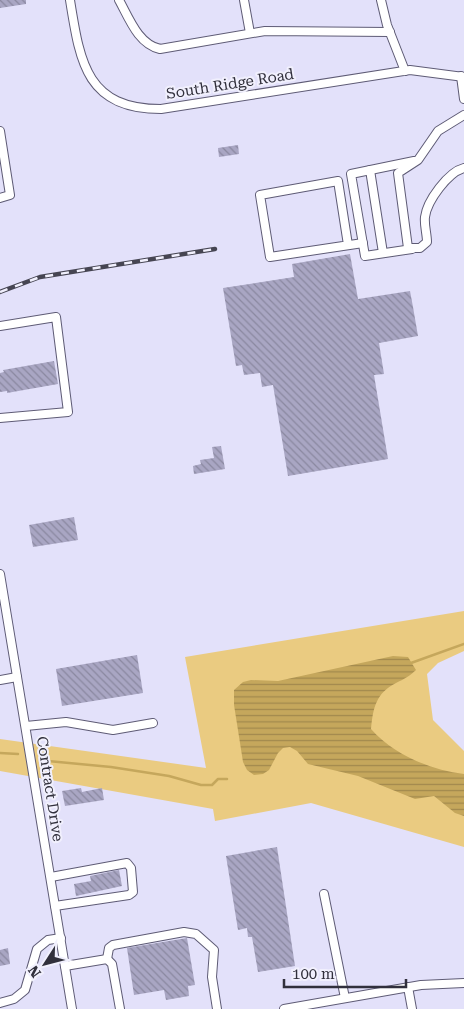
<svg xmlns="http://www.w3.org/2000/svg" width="464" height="1009" font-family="'Roboto Serif',serif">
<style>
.green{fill:#eacb81}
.water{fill:url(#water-rules)}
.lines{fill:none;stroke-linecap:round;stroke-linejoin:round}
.stream{stroke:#c5a75c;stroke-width:2.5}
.building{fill:url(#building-back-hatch)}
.minor-casing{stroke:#5e5b75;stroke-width:10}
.minor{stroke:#fff;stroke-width:8}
.rail-casing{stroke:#464552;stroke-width:4.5}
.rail{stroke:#f1f0fd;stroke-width:2.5;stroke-dasharray:8;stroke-linecap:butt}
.labels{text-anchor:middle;stroke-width:4;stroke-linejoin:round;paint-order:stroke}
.street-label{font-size:15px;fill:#31303c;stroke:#f1f0fd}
</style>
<defs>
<pattern id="water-rules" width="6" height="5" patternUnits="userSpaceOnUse" patternTransform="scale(1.25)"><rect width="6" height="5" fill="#c5a75c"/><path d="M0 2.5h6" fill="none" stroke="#a1884d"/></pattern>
<pattern id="building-back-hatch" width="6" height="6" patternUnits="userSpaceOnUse" patternTransform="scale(1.25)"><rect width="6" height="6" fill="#a9a6c3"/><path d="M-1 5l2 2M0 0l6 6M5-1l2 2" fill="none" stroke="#8a88a0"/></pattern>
</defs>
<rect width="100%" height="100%" fill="#e3e1fa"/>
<polygon class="green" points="464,611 464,651 438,663 427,674 433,720 464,751 464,847 311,803 215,821 213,809 0,771 0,739 206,768 185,657"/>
<path class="water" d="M393,656l15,1 8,13c-6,6 -12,9 -20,13 -20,10 -23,25 -25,46 23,26 60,41 93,45v42l-9,-3 -21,-17 -19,3 -57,-23 -50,-12 -11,-13 -7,-4 -7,1 -5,5 -9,17 -6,4 -9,1 -7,-5 -4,-8 -9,-57v-15l9,-8 8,-2 27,1z"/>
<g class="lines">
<g class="stream">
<polyline points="411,663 464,644"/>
<polyline points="0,753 18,754"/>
<polyline points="48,761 111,767 169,776 201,785 212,785 218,779 227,779"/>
</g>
</g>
<g class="building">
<polygon points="0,0 26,0 26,4 0,8"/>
<polygon points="238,145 239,154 219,157 218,148"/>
<polygon points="350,254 358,299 410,291 413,307 418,336 379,343 384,374 374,375 388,459 288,476 273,385 262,387 260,373 244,375 242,365 236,366 223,288 294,277 292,264"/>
<polygon points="54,361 58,384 7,393 7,391 0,392 0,373 4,372 3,370"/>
<polygon points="221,446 225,469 194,474 193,466 201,464 200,460 214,458 212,447"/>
<polygon points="74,517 78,540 33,547 29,525"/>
<polygon points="137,655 143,693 62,706 56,669"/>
<polygon points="81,788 82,792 102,788 104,800 65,806 62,791"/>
<polygon points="277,847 295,966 258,972 252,937 248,937 247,928 238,930 226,856"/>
<polygon points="119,870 122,886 76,896 74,884 91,881 90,876"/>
<polygon points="187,938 195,985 188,986 189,996 166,1000 164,990 134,995 127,948"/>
<polygon points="8,948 10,964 0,966 0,950"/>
</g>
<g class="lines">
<defs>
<g id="minor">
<path d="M70,0c10,62 16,109 91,109l249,-39 54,7"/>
<path d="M119,0c10,18 19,44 41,49l105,-18 125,1"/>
<polyline points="244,0 250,33"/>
<polyline points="381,0 387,25 405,71"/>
<polyline points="461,76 464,99"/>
<path d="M464,115l-26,16 -20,29 -20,13 10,75h12l7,-6c0,-8 -3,-17 -2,-25 2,-16 23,-45 39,-49"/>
<polyline points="0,131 10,195 0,198"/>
<polyline points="370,170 383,253"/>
<polyline points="348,245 338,181 260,195 270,257 363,243"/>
<polyline points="412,249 365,256 351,174 414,161"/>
<polyline points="0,326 56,317 68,412 0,418"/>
<polyline points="0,574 72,1009"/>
<polyline points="0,680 17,677"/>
<polyline points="26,726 66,722 113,730 153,723"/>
<polyline points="51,877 127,863 131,868 133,892 129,895 55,906"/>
<polyline points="324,894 345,998"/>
<polyline points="107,959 109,948 113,945 184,932 196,934 214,950 212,977 217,1009"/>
<polyline points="65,966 107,959 112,964 120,1009"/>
<polyline points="408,987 412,1009"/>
<polyline points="0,1003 14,999 25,990 37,949 48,940 61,938"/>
<polyline points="284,1009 421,985 464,983"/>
</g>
</defs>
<use href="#minor" class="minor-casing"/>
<use href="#minor" class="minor"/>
<defs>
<polyline id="rail" points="0,292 40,277 215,249"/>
</defs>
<use href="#rail" class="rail-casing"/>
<use href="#rail" class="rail"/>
</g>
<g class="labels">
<g class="street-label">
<text transform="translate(230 84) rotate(-9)" y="5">South Ridge Road</text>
<text transform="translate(50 789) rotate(81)" y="5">Contract Drive</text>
</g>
</g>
<g transform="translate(45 964) rotate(234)" stroke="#f1f0fd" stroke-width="4" paint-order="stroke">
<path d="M0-4L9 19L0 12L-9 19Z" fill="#31303c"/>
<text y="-8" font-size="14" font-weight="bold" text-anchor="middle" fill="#31303c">N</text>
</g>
<path d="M284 979v8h122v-8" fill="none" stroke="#31303c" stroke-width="2.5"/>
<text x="292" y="979" font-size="15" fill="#31303c" stroke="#f1f0fd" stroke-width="4" paint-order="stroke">100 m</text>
</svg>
